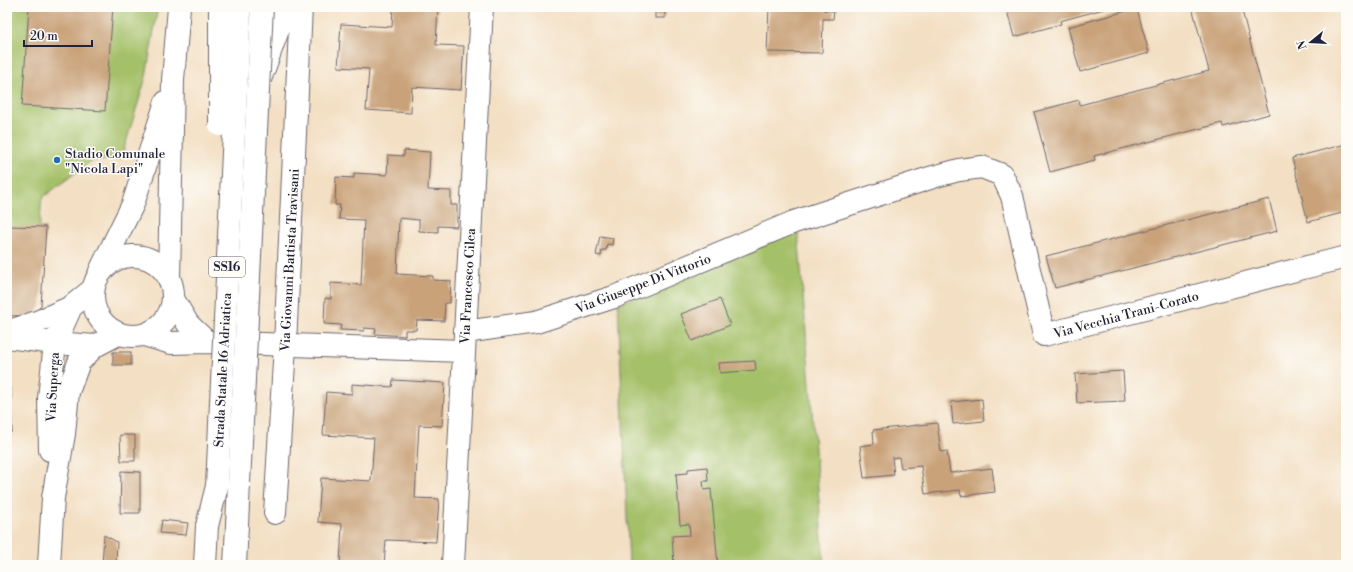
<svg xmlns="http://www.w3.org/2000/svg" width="1353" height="572" font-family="'Libre Bodoni',serif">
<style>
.green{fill:#a4c068;stroke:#637152}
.building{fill:#c9a279}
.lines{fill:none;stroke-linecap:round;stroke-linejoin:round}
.minor-casing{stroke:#6b646b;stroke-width:24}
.tertiary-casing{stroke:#6b646b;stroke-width:24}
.trunk-casing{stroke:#6b646b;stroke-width:24}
.minor{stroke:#fff;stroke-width:22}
.tertiary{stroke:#fff;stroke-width:22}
.trunk{stroke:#fff;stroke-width:22}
.trunk-bridge-casing{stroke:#6b646b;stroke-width:24;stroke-linecap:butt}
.trunk-bridge{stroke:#fff;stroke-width:22}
.poi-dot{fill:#1f6fb2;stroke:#fdfcf7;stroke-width:1.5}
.labels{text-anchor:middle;stroke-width:3;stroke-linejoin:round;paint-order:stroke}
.shield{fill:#fdfcf7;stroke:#646373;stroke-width:1}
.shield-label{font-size:12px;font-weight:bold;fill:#22223b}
.poi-label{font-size:13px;fill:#22223b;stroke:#fdfcf7;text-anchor:start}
.street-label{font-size:13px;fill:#22223b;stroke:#fdfcf7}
</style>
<rect width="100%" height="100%" fill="#fdfcf7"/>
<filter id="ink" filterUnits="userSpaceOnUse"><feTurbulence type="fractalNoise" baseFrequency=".025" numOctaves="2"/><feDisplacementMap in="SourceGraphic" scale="8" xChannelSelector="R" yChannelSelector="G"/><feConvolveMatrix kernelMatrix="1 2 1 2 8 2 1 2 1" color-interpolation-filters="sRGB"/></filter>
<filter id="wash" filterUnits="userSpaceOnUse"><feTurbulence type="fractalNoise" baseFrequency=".012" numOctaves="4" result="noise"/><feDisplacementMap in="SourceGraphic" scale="16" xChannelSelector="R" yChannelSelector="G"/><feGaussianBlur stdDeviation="0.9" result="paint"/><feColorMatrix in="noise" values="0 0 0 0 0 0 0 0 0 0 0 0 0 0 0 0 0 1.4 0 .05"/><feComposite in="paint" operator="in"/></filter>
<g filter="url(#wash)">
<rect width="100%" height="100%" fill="#f3dfc3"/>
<g class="green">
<polygon points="7,7 158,7 146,77 121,159 91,161 42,198 32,314 7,314"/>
<polygon points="798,230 824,565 629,565 618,304"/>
</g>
<g id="blocks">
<g class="building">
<polygon points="29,7 113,7 105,111 22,106"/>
<polygon points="393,7 438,7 436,45 464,46 461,90 412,87 411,113 366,110 369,69 338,67 341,24 392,27"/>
<rect x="655" y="7" width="10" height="11"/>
<polygon points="769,7 823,7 823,10 834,11 833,19 823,19 822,53 767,52"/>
<polygon points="1006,7 1111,7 1060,21 1061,24 1014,37"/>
<polygon points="1192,7 1241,7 1269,114 1223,127 1222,123 1094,156 1095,160 1050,172 1034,112 1079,100 1080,105 1209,71"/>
<polygon points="1137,8 1149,53 1080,72 1068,27"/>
<polygon points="1346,144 1346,212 1308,222 1292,158"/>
<polygon points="404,150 430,152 428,190 451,191 451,205 457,205 457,227 438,226 438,232 419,231 419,220 399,218 397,274 433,276 433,280 451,281 450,303 445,303 444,321 417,320 416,330 405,330 405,336 375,334 376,329 364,328 364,331 340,330 341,325 324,324 325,298 331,299 331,283 361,285 364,220 339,219 340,205 335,205 336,177 354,178 354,173 387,175 388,155 404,156"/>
<polygon points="1269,199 1277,231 1055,288 1046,256"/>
<polygon points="8,226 46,227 41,306 33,315 7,316 7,253"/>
<polygon points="600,236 613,238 612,245 607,244 606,250 602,250 601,256 596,255"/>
<polygon points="720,299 730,325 692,341 681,314"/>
<rect x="113" y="352" width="18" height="13"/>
<polygon points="755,361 756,370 720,373 719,363"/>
<polygon points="1123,371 1125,401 1077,403 1075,374"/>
<polygon points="393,380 445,383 442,426 419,425 415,498 439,499 436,542 386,540 384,565 340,565 342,524 318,522 321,478 371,481 374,438 323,435 326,392 352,394 352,384 392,387"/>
<polygon points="7,388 11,388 12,432 7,432"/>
<polygon points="982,399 984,421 953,424 951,402"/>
<polygon points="937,423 941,452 947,451 950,473 992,468 995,492 961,496 960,490 925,494 921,466 901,468 899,457 892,458 894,475 864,478 860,446 874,444 873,430"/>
<polygon points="120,435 135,435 135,461 121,461"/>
<polygon points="707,467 708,481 703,481 704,490 711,489 718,565 674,565 672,536 690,535 689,524 680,525 676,474 688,473 688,469"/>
<polygon points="121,471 140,472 140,513 120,513"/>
<polygon points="162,520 188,523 186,535 160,533"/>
<polygon points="104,535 117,542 116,565 102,565"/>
</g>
</g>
</g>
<g filter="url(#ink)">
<use href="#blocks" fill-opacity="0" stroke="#6b646b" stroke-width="1"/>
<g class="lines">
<defs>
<g id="minor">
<polyline points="173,299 188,324 207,342"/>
<polyline points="7,332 37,322 71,307"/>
<polyline points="465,332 536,322 614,297 794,222 933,177 959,170 982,167 1002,175 1012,196 1044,335 1346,257"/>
<polyline points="144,335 171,343 207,342 463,351"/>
<polyline points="7,337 55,343 95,346"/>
<polyline points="275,513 285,345 301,7"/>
<polyline points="453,565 482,7"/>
</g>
<g id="tertiary">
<circle cx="133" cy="296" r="40"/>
<polyline points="100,271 133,204 166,102"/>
<polyline points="169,279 173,80 179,7"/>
<polyline points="50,450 49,398 55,343 71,307 93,289"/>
<polyline points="49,565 53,498 64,434 68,392 79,362 95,346 118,334"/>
</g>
<g id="trunk">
<polyline points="261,77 283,16 283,7"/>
<polyline points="205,565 207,526"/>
<polyline points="235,565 237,525"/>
</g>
</defs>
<use href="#minor" class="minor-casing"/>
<use href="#tertiary" class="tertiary-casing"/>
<use href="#trunk" class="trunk-casing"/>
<use href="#minor" class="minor"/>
<use href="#tertiary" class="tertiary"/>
<use href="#trunk" class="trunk"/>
<defs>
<g id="trunk-bridge">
<polyline points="220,7 220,125"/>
<polyline points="237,525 262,7"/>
<polyline points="207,526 217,486 240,7"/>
</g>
</defs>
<use href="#trunk-bridge" class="trunk-bridge-casing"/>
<use href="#trunk-bridge" class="trunk-bridge"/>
</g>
</g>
<circle class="poi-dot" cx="57" cy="160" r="4"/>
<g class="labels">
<rect class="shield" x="209" y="257" width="36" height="20" rx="3"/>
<g class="shield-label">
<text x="227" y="271">SS16</text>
</g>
<g class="poi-label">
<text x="65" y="158">Stadio Comunale<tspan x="65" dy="15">"Nicola Lapi"</tspan></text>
</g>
<g class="street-label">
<text transform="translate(289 260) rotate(-87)" y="5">Via Giovanni Battista Travisani</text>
<text transform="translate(643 283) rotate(-21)" y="5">Via Giuseppe Di Vittorio</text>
<text transform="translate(467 286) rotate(-87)" y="5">Via Francesco Cilea</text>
<text transform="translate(1126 314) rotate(-15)" y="5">Via Vecchia Trani-Corato</text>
<text transform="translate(222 370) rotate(-87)" y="5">Strada Statale 16 Adriatica</text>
<text transform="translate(52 387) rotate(-87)" y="5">Via Superga</text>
</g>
</g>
<rect width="1353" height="572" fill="none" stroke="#fdfcf7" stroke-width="24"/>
<g transform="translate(1311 42) rotate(252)" stroke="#fdfcf7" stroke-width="3" paint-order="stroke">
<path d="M0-3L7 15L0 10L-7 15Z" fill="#22223b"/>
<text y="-6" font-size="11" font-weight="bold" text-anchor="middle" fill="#22223b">N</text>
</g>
<path d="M24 40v6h68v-6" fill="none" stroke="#22223b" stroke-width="2"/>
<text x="30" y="40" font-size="12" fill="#22223b" stroke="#fdfcf7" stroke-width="3" paint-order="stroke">20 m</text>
</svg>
